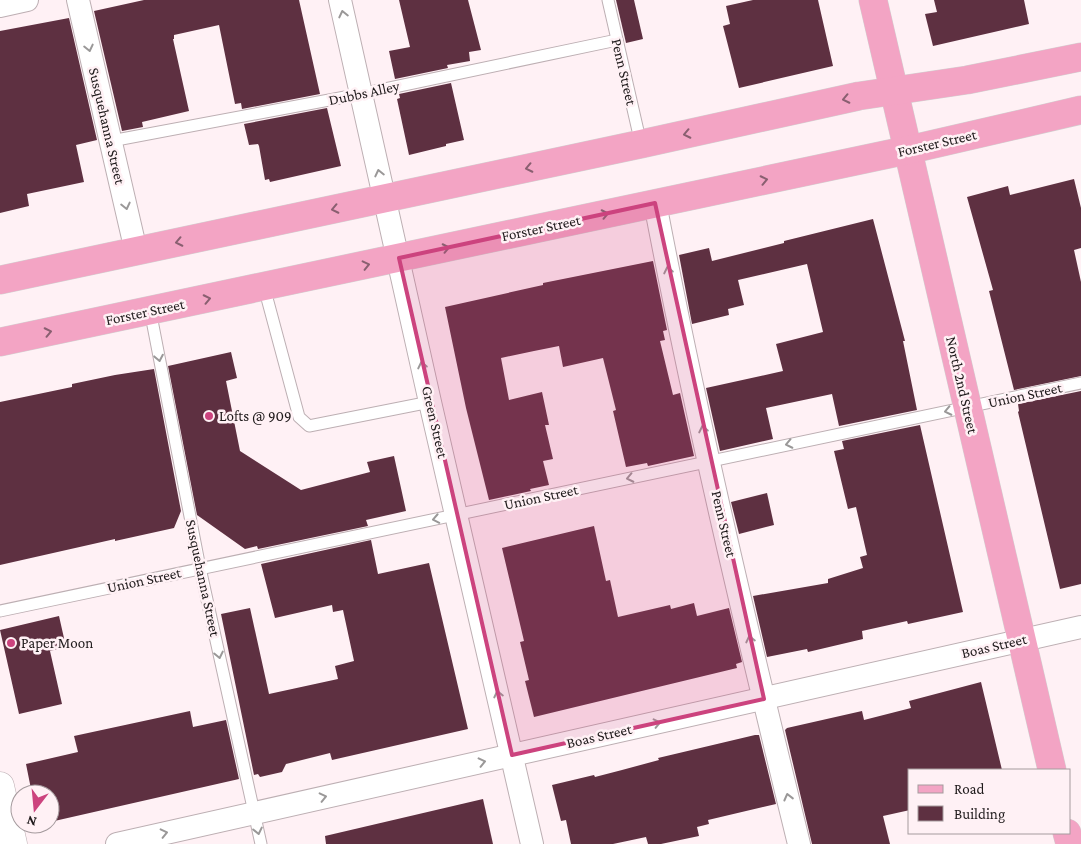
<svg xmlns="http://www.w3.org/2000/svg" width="1081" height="844" font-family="'Crimson Pro',serif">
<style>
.building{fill:#5e3041}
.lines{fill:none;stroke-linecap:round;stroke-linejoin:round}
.service-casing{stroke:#bdafb3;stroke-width:13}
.minor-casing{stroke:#bdafb3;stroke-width:24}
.secondary-casing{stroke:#bdafb3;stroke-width:29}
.primary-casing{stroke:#d2d1d1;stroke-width:29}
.service{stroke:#fff;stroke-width:11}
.minor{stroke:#fff;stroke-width:22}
.secondary{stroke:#fff;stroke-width:28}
.primary{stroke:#f3a4c4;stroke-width:28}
.oneway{stroke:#9a9898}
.oneway2{stroke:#895f70}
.marked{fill:#cc437e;fill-opacity:0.2;stroke:#cc437e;stroke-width:4;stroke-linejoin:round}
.poi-dot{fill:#cc437e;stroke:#fff1f5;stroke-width:2}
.labels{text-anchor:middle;stroke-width:5;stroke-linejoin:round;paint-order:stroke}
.street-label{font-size:15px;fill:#1f1a1b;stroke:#fff1f5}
.poi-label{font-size:15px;fill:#1f1a1b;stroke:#fff1f5;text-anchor:start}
</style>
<rect width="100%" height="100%" fill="#fff1f5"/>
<g class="building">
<polygon points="144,0 299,0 320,94 242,109 241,103 235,104 219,25 174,35 174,39 173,39 189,111 142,122 143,127 122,131 94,11"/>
<polygon points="399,0 468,0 481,50 469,52 470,61 447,65 448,68 395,79 389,51 410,47"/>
<polygon points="616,0 634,0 643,39 626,43"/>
<polygon points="753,0 818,0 833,66 739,88 723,26 730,24 726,6"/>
<polygon points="934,0 1024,0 1029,24 933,46 925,14 937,12"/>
<polygon points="69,18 97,140 76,145 84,182 27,194 29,206 0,213 0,31"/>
<polygon points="451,83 464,140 446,144 446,146 409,155 397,99 400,98 399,94"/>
<polygon points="327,108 341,166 270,182 269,179 265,180 259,146 258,144 249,145 244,124"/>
<polygon points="1074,179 1081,208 1081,248 1074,250 1081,282 1081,376 1014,390 989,291 993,290 967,197 1008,186 1010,195"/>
<polygon points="873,219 905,341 903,341 917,410 839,426 832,394 766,408 773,439 720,451 706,388 783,371 776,344 823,332 807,264 738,280 744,305 728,309 729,315 692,324 679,255 709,248 712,261 784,243 784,241"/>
<polygon points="653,261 667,330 663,331 665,340 660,341 673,395 680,393 694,456 648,466 647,463 626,467 613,411 616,410 603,358 563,367 559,346 534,351 501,358 509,400 542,392 549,425 545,425 553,459 543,461 549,485 530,489 531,491 489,500 466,408 445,307 543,285 543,283"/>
<polygon points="231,352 237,378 226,381 240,451 301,490 370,472 367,462 394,456 406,511 366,520 368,526 258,549 257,546 245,549 197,515 168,366"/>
<polygon points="154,369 181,511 174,528 115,541 115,539 0,565 0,402 72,387 72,384 115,375"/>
<polygon points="1081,391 1081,584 1060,589 1018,412 1019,411 1018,404"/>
<polygon points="920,425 963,612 908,624 907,621 862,631 863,639 808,652 807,649 767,657 753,596 828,583 828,579 863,568 860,557 867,555 856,507 848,509 834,451 844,449 842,441"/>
<polygon points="767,493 774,525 739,534 731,502"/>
<polygon points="594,526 606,581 610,580 618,617 670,605 671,609 694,603 697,616 729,608 742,662 736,664 737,668 534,717 525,681 529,680 520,642 524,641 502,548"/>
<polygon points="371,540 378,574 429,563 468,729 332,760 330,753 286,764 282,772 260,777 258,774 254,775 221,614 250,608 269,694 338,679 335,666 354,661 343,610 333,612 332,605 275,618 261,564"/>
<polygon points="59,616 66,647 50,651 62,704 19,714 0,630"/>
<polygon points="981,682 1002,770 910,770 910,810 883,816 890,844 812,844 785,730 787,728 862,711 864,720 911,708 909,701"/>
<polygon points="190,711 193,727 226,720 239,779 50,822 50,794 32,794 26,764 78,752 74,736"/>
<polygon points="755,735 759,735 776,804 708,820 709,824 697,827 699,836 661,844 648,844 646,837 613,844 571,844 566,820 561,821 552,785 594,775 595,777 622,770 659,760 658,758"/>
<polygon points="483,799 493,844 326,844 325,836"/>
</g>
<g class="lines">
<defs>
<g id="service">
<polyline points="608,0 641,144"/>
<polyline points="111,141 361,94 617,40"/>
<polyline points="264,287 299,417 309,426 430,402"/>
<polyline points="150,310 200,568 261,844"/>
<polyline points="0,611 1081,383"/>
</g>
<g id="minor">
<polyline points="78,0 136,251"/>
<polyline points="340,0 430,402 532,844"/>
<polyline points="0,6 27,0"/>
<path d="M655,203c41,215 92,429 144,641"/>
<polyline points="117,844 1081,627"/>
</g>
<polyline id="secondary" points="0,786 13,844"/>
<g id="primary">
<polyline points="873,0 1052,770"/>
<polyline points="0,280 641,144 859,96 967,80 1081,57"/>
<polyline points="0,342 908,150 1081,110"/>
<polyline points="1067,833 1070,844"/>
</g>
</defs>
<use href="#service" class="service-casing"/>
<use href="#minor" class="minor-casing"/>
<use href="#secondary" class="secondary-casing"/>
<use href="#primary" class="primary-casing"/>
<use href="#service" class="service"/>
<use href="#minor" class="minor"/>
<use href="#secondary" class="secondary"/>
<use href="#primary" class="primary"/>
</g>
<defs><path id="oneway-chevron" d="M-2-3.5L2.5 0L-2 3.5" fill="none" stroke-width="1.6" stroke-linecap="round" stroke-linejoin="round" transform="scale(1.25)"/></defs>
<g class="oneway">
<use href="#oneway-chevron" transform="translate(343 14) rotate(-103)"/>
<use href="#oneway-chevron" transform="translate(89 48) rotate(77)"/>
<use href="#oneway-chevron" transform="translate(379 173) rotate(-103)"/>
<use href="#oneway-chevron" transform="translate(126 206) rotate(77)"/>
<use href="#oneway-chevron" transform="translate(668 270) rotate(-102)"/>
<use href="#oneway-chevron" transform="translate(159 358) rotate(79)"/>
<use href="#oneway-chevron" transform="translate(422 365) rotate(-102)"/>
<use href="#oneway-chevron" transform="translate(948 411) rotate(168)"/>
<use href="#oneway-chevron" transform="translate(703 429) rotate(-102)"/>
<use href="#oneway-chevron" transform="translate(789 444) rotate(168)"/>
<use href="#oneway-chevron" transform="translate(630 478) rotate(168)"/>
<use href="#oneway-chevron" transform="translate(436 519) rotate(169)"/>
<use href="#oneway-chevron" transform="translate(750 639) rotate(-103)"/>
<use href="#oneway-chevron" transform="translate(219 655) rotate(78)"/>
<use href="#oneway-chevron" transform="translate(498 694) rotate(-103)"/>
<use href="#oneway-chevron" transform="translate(657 723) rotate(-13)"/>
<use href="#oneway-chevron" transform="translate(482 762) rotate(-13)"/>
<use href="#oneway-chevron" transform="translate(323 797) rotate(-13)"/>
<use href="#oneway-chevron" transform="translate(788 797) rotate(-104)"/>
<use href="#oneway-chevron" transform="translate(258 831) rotate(78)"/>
<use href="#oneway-chevron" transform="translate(164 833) rotate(-13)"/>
</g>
<g class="oneway2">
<use href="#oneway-chevron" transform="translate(846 99) rotate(168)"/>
<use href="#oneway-chevron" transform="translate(687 134) rotate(168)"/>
<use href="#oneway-chevron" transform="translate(529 168) rotate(168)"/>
<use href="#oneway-chevron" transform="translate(764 180) rotate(-12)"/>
<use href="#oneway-chevron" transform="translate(335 209) rotate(168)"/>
<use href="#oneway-chevron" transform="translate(605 214) rotate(-12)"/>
<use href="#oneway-chevron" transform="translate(179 242) rotate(168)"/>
<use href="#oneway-chevron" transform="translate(446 248) rotate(-12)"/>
<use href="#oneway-chevron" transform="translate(366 265) rotate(-13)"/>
<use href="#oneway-chevron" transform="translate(207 299) rotate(-12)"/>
<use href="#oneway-chevron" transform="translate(48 332) rotate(-12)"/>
</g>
<path class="marked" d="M655,203l109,496 -252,56 -113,-497z"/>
<g class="poi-dot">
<circle cx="209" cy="416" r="5"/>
<circle cx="11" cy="643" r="5"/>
</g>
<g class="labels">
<g class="street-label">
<text transform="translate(624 72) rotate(77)" y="5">Penn Street</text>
<text transform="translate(364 93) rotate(-12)" y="5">Dubbs Alley</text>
<text transform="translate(107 126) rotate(77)" y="5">Susquehanna Street</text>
<text transform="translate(937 143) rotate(-13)" y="5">Forster Street</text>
<text transform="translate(541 228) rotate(-12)" y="5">Forster Street</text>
<text transform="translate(145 312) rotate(-12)" y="5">Forster Street</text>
<text transform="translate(962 385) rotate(77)" y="5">North 2nd Street</text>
<text transform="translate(1025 395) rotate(-12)" y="5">Union Street</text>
<text transform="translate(435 422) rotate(77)" y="5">Green Street</text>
<text transform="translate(541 497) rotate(-12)" y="5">Union Street</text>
<text transform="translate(724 524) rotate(77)" y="5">Penn Street</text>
<text transform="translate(203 578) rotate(78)" y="5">Susquehanna Street</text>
<text transform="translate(144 580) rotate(-12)" y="5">Union Street</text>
<text transform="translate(994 646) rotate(-13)" y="5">Boas Street</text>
<text transform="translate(599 736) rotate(-13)" y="5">Boas Street</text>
</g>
<g class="poi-label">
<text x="219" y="421">Lofts @ 909</text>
<text x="21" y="648">Paper Moon</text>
</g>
</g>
<rect x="908" y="769" width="162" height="65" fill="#fff1f5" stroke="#a59b9e"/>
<rect x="918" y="785" width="25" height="8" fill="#f3a4c4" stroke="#a59b9e"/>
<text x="954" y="794" font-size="15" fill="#1f1a1b">Road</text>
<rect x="918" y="806" width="25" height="15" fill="#5e3041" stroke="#a59b9e"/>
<text x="954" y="819" font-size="15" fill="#1f1a1b">Building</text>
<g transform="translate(35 809) rotate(196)"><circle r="24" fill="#fff1f5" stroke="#a59b9e"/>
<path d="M0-4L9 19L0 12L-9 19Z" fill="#cc437e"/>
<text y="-8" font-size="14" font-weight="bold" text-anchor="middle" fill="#1f1a1b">N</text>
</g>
</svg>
